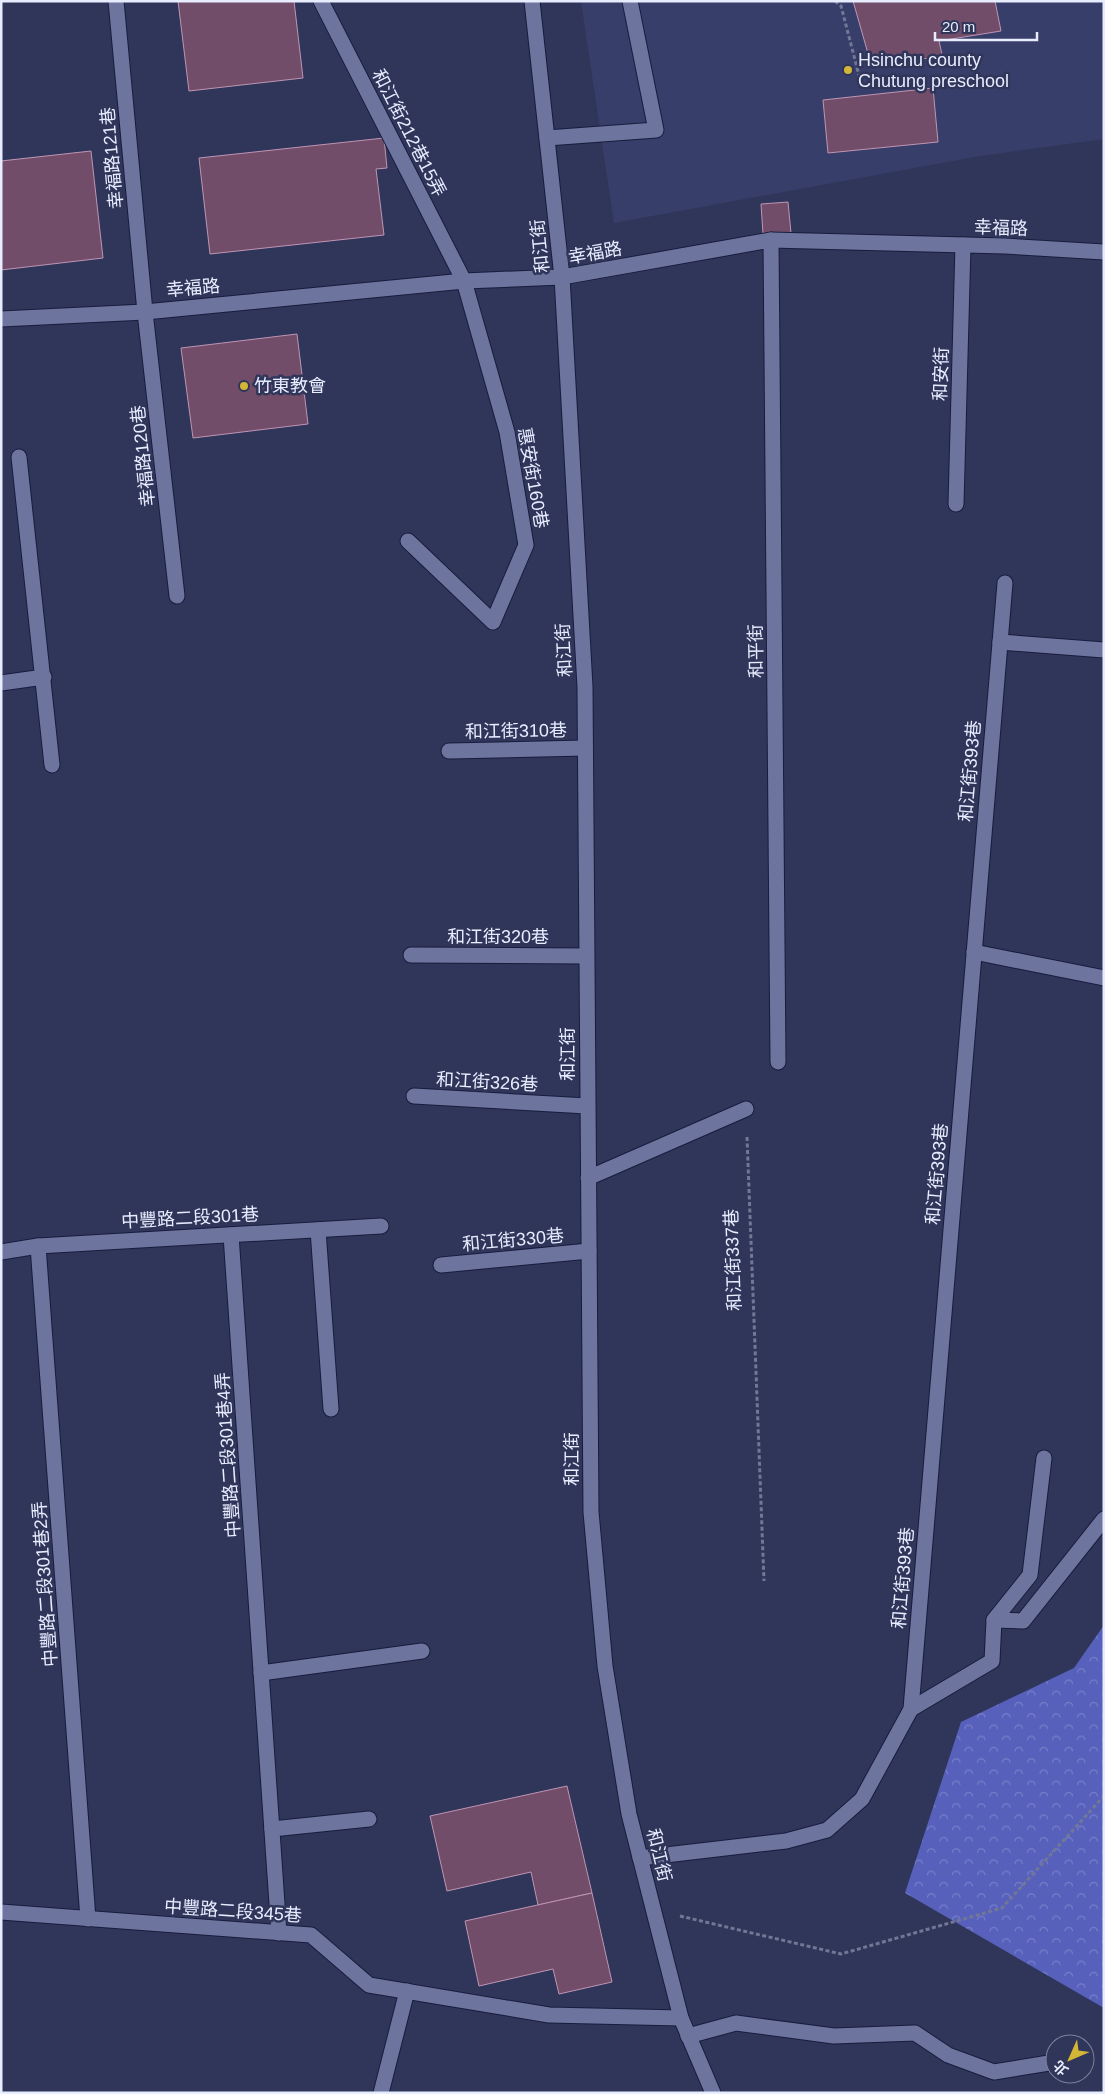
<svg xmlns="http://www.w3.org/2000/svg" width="1105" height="2094" font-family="Helvetica,'Noto Sans TC',sans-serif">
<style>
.built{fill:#383e6a}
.forest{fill:url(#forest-crowns)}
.building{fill:#724d69;stroke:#be95b4}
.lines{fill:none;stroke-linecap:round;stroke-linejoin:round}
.service-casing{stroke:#181c3e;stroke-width:17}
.minor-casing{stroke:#181c3e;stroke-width:17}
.path{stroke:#717795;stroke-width:3;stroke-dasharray:4 2.5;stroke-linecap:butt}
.service{stroke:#6d759e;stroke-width:15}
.minor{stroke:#6d759e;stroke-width:15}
.poi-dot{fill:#d3b635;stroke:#30365a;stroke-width:2}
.labels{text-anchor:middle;stroke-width:5;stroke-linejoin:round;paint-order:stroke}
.poi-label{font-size:18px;fill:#e8ecff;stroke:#30365a;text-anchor:start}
.street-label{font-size:18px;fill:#e8ecff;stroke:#30365a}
</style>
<defs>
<pattern id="forest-crowns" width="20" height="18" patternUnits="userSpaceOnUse" patternTransform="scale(1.25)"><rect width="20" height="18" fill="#5761bc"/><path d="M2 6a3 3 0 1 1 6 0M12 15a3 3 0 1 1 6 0" fill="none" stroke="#777fc9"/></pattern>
</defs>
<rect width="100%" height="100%" fill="#30365a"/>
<polygon class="built" points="581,1 1104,1 1104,139 980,156 614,223"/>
<polygon class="forest" points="1104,1625 1104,2008 905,1893 961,1722 1074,1668"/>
<g class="building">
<polygon points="178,1 294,1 303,78 189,91"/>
<polygon points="853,1 995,1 1001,31 939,41 943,59 869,57"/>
<polygon points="933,88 938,142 828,153 823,100"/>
<polygon points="384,138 387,168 376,169 384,235 210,254 199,158"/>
<polygon points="91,151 103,258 1,270 1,161"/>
<polygon points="788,202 791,233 763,234 761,204"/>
<polygon points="297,334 308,424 193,438 181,348"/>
<polygon points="567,1786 592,1893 538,1905 531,1872 447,1891 430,1816"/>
<polygon points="592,1893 612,1982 559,1994 553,1969 479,1986 465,1921"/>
</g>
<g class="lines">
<defs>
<g id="service">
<polyline points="116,1 145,312 177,596"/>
<polyline points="321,1 464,281 507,432 526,545 493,622 408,541"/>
<polyline points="547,138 656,130 630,1"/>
<polyline points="19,457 52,765"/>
<polyline points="1000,642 1104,650"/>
<polyline points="1,683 44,677"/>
<polyline points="449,751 585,748"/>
<polyline points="974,952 1104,978"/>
<polyline points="411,955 586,956"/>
<polyline points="414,1096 587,1106"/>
<polyline points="588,1178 746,1109"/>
<polyline points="318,1230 331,1409"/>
<polyline points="231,1235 279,1933"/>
<polyline points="38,1246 88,1919"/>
<polyline points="1,1252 38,1246 381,1226"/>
<polyline points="441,1265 589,1251"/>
<polyline points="994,1620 1023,1621 1104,1519"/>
<polyline points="261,1673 422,1651"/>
<polyline points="911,1709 992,1661 994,1620 1030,1575 1044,1458"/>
<polyline points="272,1829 369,1819"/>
<polyline points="640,1858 786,1841 827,1830 862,1799 911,1709 1005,583"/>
<polyline points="1,1912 311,1935 369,1985 549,2015 681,2018"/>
<polyline points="688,2036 736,2023 834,2036 915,2033 948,2055 994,2072 1049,2063"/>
<polyline points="381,2093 407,1991"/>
</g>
<g id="minor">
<polyline points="532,1 562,277 585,687 591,1512 605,1666 629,1814 681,2018 713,2093"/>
<polyline points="771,240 778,1062"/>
<polyline points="1,319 145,312 464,281 562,277 771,240 1005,246 1104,252"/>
<polyline points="956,504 963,245"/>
</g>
</defs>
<use href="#service" class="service-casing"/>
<use href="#minor" class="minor-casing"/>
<g class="path">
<polyline points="835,1 841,6 861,83"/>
<polyline points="747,1137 764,1581"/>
<polyline points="680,1916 841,1954 1002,1908 1104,1796"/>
</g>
<use href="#service" class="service"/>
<use href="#minor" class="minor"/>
</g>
<g class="poi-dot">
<circle cx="848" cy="70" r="5"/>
<circle cx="244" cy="386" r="5"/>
</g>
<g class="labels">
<g class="poi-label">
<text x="858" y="66">Hsinchu county<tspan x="858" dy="21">Chutung preschool</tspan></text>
<text x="254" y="392">竹東教會</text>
</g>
<g class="street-label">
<text transform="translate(409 133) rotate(63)" y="6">和江街212巷15弄</text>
<text transform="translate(112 158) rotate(-95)" y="6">幸福路121巷</text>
<text transform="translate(1001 228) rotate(2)" y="6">幸福路</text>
<text transform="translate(540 246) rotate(-96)" y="6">和江街</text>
<text transform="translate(595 253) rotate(-10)" y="6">幸福路</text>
<text transform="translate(193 288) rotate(-5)" y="6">幸福路</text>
<text transform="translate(941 374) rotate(-88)" y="6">和安街</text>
<text transform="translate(143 456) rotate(-96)" y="6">幸福路120巷</text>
<text transform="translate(533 478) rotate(80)" y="6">惠安街160巷</text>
<text transform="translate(564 650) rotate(-93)" y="6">和江街</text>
<text transform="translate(756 651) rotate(-91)" y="6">和平街</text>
<text transform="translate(516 731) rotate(-1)" y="6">和江街310巷</text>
<text transform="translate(970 771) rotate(-85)" y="6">和江街393巷</text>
<text x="498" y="943">和江街320巷</text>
<text transform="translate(568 1054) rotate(-90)" y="6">和江街</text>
<text transform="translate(487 1082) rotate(3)" y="6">和江街326巷</text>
<text transform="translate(937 1174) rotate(-85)" y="6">和江街393巷</text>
<text transform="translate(190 1218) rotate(-3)" y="6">中豐路二段301巷</text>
<text transform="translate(513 1240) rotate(-5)" y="6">和江街330巷</text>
<text transform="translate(733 1260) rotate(-92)" y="6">和江街337巷</text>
<text transform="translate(228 1455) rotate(-94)" y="6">中豐路二段301巷4弄</text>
<text transform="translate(572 1459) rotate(-90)" y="6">和江街</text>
<text transform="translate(903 1578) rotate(-85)" y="6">和江街393巷</text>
<text transform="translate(45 1584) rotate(-94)" y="6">中豐路二段301巷2弄</text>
<text transform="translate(659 1855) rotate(76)" y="6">和江街</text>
<text transform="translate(233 1911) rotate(4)" y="6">中豐路二段345巷</text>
</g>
</g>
<rect width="1105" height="2094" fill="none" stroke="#e8ecff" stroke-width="5"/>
<g transform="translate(1070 2059) rotate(225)"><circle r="24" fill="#30365a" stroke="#7a7f9c"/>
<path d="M0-4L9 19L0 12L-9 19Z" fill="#d3b635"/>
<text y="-8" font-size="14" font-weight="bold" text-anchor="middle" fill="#e8ecff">北</text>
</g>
<path d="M935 32v8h102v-8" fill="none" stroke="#e8ecff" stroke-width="2.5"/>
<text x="942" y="32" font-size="15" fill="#e8ecff" stroke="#30365a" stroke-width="4" paint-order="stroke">20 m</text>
</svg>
